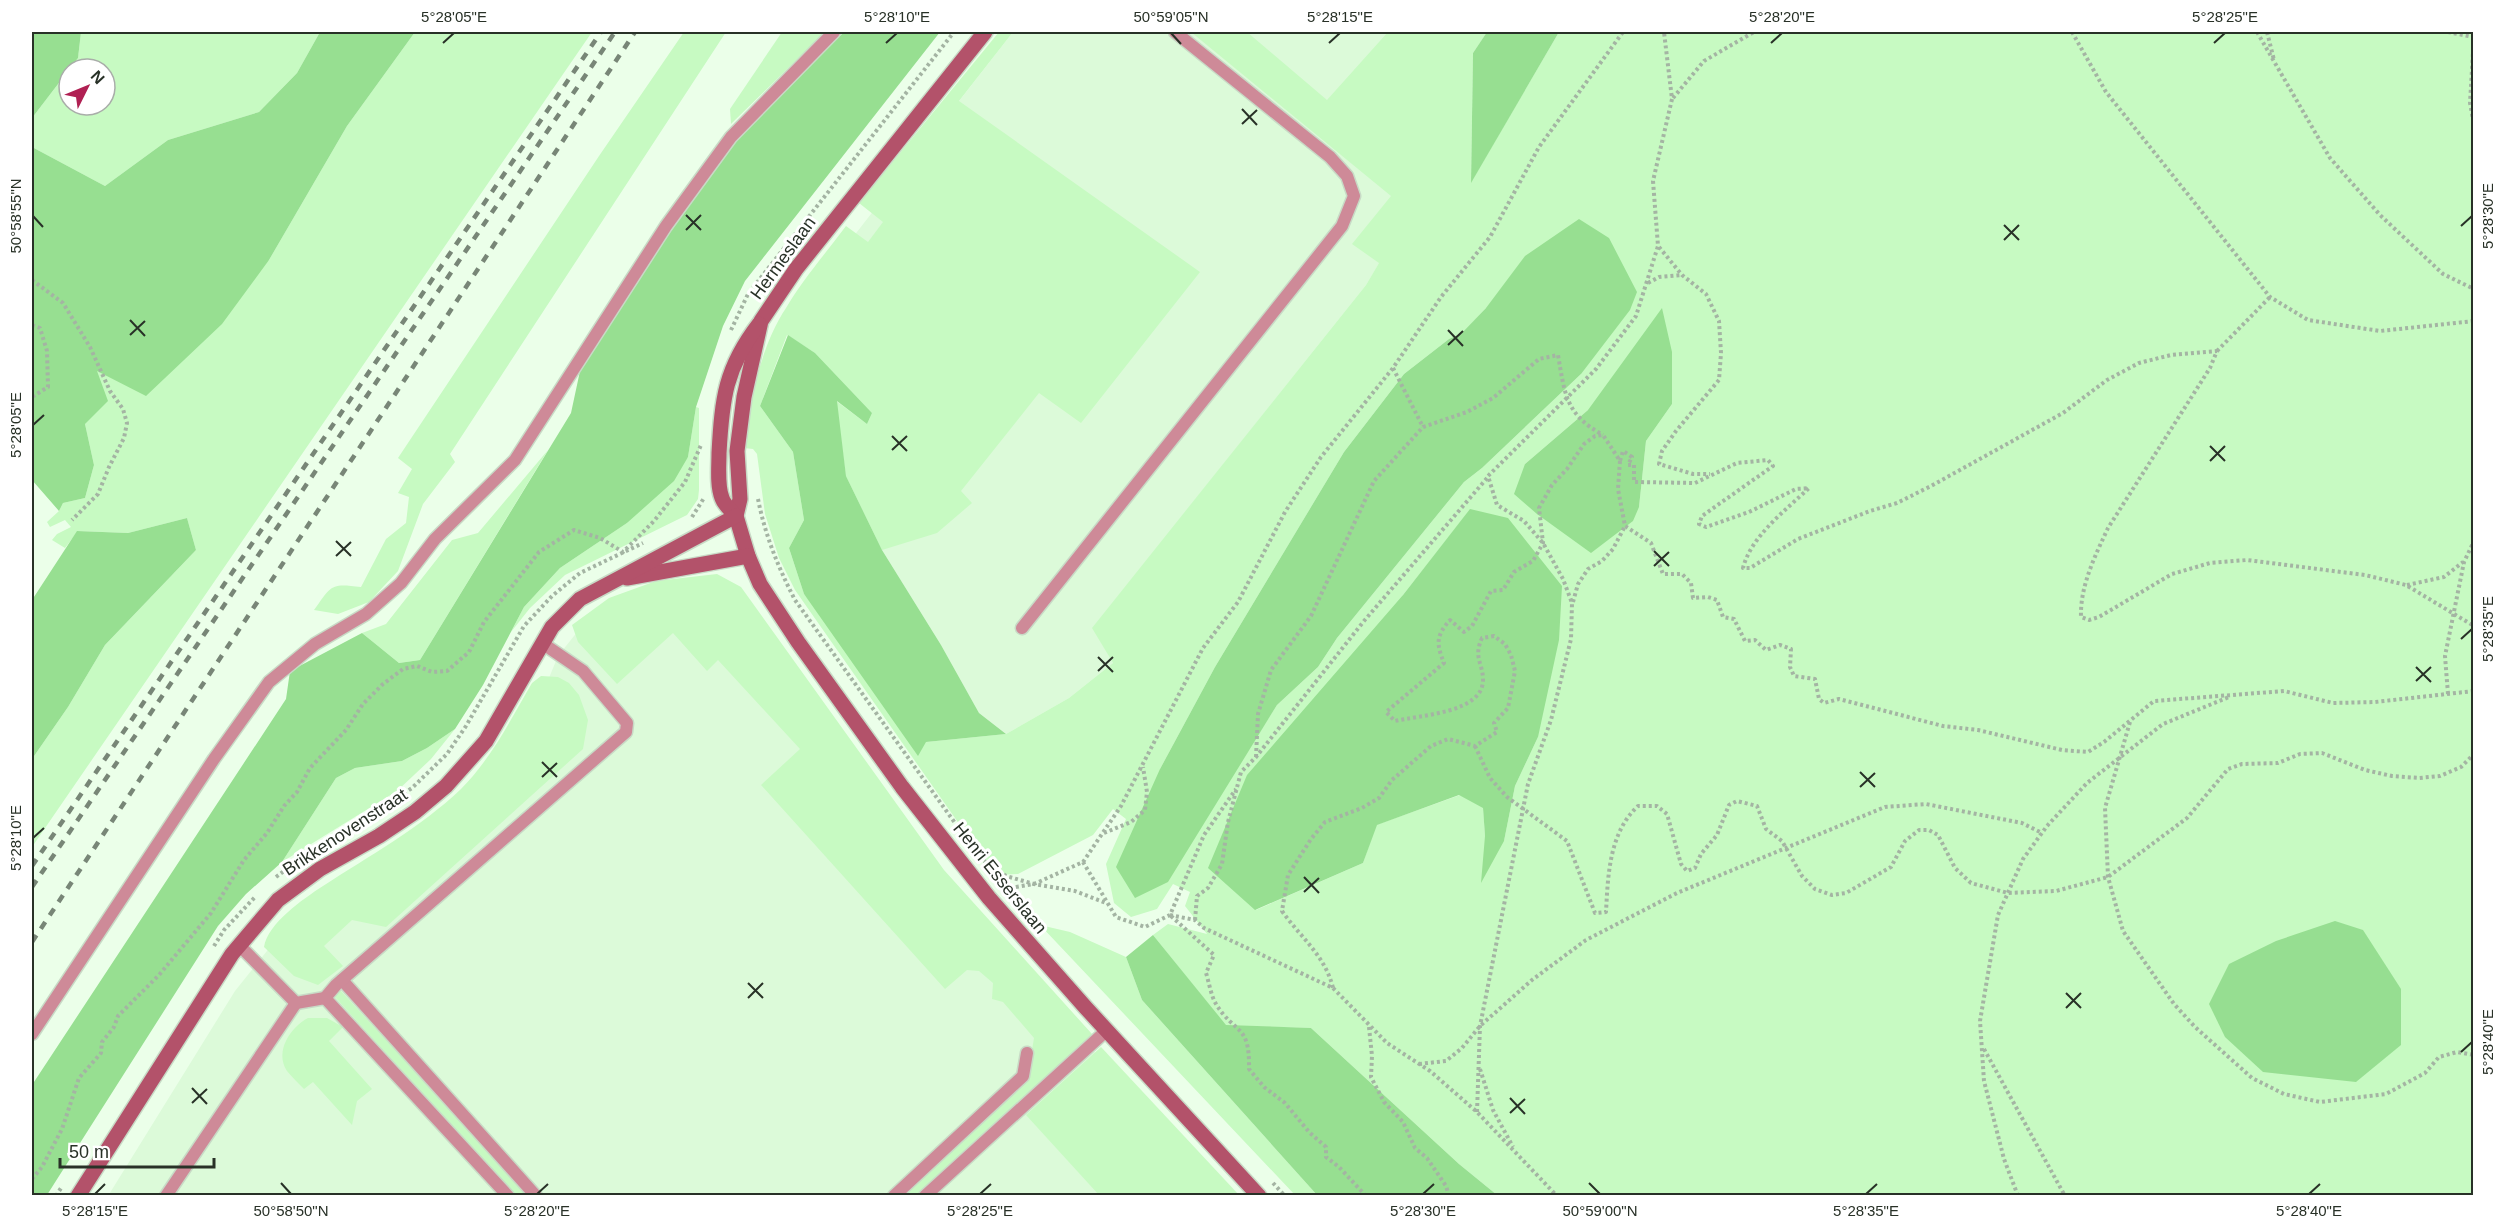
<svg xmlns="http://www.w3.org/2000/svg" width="2505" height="1227" font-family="Helvetica,sans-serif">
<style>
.built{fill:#dcfad9}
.green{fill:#c7fac2;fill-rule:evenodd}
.forest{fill:#97df91}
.water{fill:#96de91}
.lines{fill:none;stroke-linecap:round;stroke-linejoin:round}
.lane-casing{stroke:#c8dac6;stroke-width:15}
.secondary-casing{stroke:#c8dac6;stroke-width:18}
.path{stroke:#a4b4a3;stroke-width:4;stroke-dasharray:3 3;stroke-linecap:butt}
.lane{stroke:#ce8a98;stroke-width:12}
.secondary{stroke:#b3526a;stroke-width:15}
.rail{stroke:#788677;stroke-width:4.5;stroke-dasharray:8 8;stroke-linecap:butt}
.ticks{fill:none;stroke:#283127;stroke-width:2}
.labels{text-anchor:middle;stroke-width:6;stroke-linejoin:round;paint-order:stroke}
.street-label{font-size:18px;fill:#283127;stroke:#fff}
.neatline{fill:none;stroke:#283127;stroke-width:2}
.ticks-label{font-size:15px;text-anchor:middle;fill:#283127}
</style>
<rect width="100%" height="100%" fill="#ebffe9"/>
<g class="built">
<polygon points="1013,32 1478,32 1407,217 1366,285 1093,628 1113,663 1069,698 1006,734 979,713 941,645 882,550 846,476 800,305"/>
<polygon points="654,590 1075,1041 1101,1056 1227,1196 108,1196 235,991 306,902 463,809 537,707 558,656 590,616"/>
</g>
<g class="green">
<polygon points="81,32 320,32 297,73 259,112 168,140 105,186 32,147 32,118 69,70 69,105 105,105 105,69 70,69 78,58"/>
<polygon points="415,32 592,32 32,847 32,759 68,707 105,645 196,550 187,518 128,533 78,531 65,548 52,540 57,534 71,527 65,520 50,527 47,522 59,511 63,503 85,498 94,465 85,424 97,371 269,260 347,126"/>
<path d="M684,32h42l-276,422 5,8 -32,42 -25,67 -29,31 -31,12 -24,-4c18,-25 16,-27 47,-23l25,-48 20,-16 3,-26 -11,-4 14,-24 -14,-11 201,-302z"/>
<polygon points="782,32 825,32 731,124 730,109"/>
<path d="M999,32h14l-54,69 241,171 -119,151 -42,-30 -78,98 11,12 -35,30 -55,17 -36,-74 -10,-75 31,23 5,-11 -57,-60 -28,-18 -27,71 33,46 11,68 -15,28 15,46 122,148 80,-8 63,-36 44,-35 -21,-35 274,-343 13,-22 -27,-19 39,-48 -200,-164h56l80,68 61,-68h99l-14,21 -2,129 88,-150h914v1163h-976l-38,-31 -148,-136 -85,-2 -73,-91 15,-11 39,10 -22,-28 5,-14 -17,-8 -16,25 -26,8 -17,-14 -8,-39 20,-45 -13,-10 -20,26 -75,39 -23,1 -200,-285 -16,-32 -14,-44 -8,-60 -4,-5 -9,-1c6,-46 16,-101 42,-140 17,-29 40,-55 60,-82l22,16 15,-20 -24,-19zM1486,308l95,66 -99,94 -18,14 -127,156 -19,29 -41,38 -42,66 -75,-2 55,-102 129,-215 60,-78 45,-35 12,-4zM1672,404l-26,37 -7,66 -114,-43 63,-54zM1470,510l68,227 -23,49 -11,55 -19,-5 -2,-29 -23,-12 -84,30 -13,38 -107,47 147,-315z"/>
<polygon points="696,407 699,408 699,490 698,499 687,515 565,575 530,608 511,632 524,607 560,568 627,523 688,457"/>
<polygon points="548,450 420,660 399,663 362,633 386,624 452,540 478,533"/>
<polygon points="717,574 741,587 944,870 1092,1034 1028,1097 919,1195 901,1195 1027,1081 1034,1038 1003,1002 992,999 993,983 979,971 967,970 945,989 761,785 800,749 718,660 707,671 673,633 617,684 578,642 572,625 609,598 656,581"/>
<path d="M541,676l17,1 11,6 10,12 9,25 -5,29 -197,178 -34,-7 -28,26 19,20 -25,19 -24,-9 -30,-29c4,-24 39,-48 59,-61 46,-30 97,-58 138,-97 30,-30 50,-70 71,-106z"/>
<polygon points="455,729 431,759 397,791 282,862 336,778 355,768 402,761 427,748"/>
<polygon points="1040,925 1070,932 1126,957 1142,1000 1317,1195 1295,1195"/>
<polygon points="340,990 529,1195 515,1195 334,996"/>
<path d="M308,1018h19l16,9 -14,14 43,48 -15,12 -5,24 -39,-43 -9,7c-6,-6 -12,-12 -17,-18 -13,-20 4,-44 21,-53z"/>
<polygon points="1101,1047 1239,1195 1099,1195 1026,1115"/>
</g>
<g class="forest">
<polygon points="32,32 81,32 78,58 32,118"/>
<polygon points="320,32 415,32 347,126 269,260 222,324 146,396 97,371 108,401 85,424 94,465 85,498 63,503 59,511 32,480 32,147 105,186 168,140 259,112 297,73"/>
<polygon points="844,32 940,32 745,281 723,326 696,407 688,457 674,481 627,523 560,568 524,607 483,685 455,729 427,748 402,761 355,768 336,778 282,862 246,894 218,926 47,1195 32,1196 32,1085 286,699 290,671 362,633 399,663 420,660 571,413 580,371 674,226 738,135"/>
<polygon points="1487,32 1559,32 1471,183 1473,53"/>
<polygon points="1579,219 1609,238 1637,292 1630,310 1581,374 1482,468 1464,482 1337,638 1318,667 1277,705 1168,882 1135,898 1116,867 1160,769 1215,667 1344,452 1404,374 1449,339 1461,334 1486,308 1525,256"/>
<polygon points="1662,308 1672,352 1672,404 1646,441 1639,507 1633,521 1591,553 1537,514 1514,494 1525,464 1588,410"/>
<polygon points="788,335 815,353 872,413 867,424 837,401 846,476 882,550 941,645 979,713 1006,734 926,742 918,756 804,594 789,548 804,520 793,452 760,406"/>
<polygon points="1470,509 1508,518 1562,586 1559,640 1538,737 1515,786 1504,841 1481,883 1485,836 1483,808 1459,795 1377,825 1363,863 1255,910 1208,868 1247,775 1403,595"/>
<polygon points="187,518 196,550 105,645 68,707 32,759 32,600 77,531 128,533"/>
<polygon points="1153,935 1226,1025 1311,1028 1459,1164 1497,1195 1317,1195 1142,1000 1126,957"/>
</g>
<polygon class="water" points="2335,921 2363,930 2401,989 2401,1045 2356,1082 2263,1072 2225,1037 2209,1004 2229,964 2276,941"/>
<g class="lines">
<defs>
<g id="lane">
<polyline points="1022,628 1342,226 1354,196 1347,176 1330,157 1175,32"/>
<polyline points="239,945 296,1003 325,998 508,1196"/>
<polyline points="342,980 536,1196"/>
<polyline points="325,998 336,985 626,732 627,723 583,671 542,643"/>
<polyline points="32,1034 214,759 269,682 315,644 366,614 401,583 435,539 515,460 666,226 731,137 834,32"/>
<polyline points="166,1196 296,1003"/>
<polyline points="894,1196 1023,1076 1027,1053"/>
<polyline points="925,1196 1106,1031"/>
</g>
<g id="secondary">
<polyline points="985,32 796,269 761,321 744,397 737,451 740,499 736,516 748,556 760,584 798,642 902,787 989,898 1086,1008 1259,1196"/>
<path d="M736,516c-4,-5 -12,-11 -14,-18 -5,-12 -3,-32 -3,-45 3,-54 6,-85 40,-129"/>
<polyline points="627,578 748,556"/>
<polyline points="78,1196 232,954 278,900 320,869 379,836 415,812 446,786 486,741 552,627 580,599 736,516"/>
</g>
</defs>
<use href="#lane" class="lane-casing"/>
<use href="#secondary" class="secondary-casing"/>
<g class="path">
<polyline points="2072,32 2106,92 2270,297 2308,320 2380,331 2474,321"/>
<polyline points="2257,32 2330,158 2380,215 2443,274 2474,289"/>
<polyline points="2267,32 2274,60"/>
<polyline points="2448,32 2473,37"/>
<polyline points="2474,36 2470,103 2474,125"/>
<polyline points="1673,98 1704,61 1754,32"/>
<polyline points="1659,247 1682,275 1706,294 1719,321 1721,353 1719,380 1676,431 1662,451 1659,464 1693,474 1710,474"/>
<polyline points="32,280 63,303 90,347 110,391 123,409 127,423 124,438 109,467 98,494 72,520"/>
<polyline points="1648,283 1659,277 1682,275"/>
<polyline points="32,325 40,328 47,351 48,387 32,397"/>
<polyline points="731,330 748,294 954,32"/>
<polyline points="2217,351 2270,297"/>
<polyline points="1393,368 1423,427"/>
<polyline points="1620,461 1618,489 1625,526 1651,543 1663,574 1682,574 1691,583 1693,598 1708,597 1717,600 1723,617 1734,619 1745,641 1755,640 1766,650 1780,645 1791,649 1790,667 1794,676 1815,679 1819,699 1824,703 1839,699 1943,726 1978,730 2062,750 2088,752 2104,742 2154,701 2284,691 2333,703 2375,702 2474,691"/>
<path d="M758,499c7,36 20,68 37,101l160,223"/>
<polyline points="692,517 704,498"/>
<polyline points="2407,585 2444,577 2463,562"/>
<polyline points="1573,602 1578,584 1588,569 1602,561 1613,549 1625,526"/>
<polyline points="2448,694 2445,656 2464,562 2474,541"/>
<polyline points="2130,722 2105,808 2108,877 2123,931 2174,1004 2195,1027 2252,1078 2284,1094 2320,1102 2386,1094 2425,1073 2439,1057 2457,1052 2474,1055"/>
<path d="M1475,746l15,32 17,19 60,44 28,72 11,-1c2,-37 3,-79 32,-106h19l10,8 14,50 6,7 8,-3 6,-14 16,-19 12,-30 8,-4 20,5 9,23 16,12 20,35 13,13 17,6 14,-2 45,-26 14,-26 14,-11h10l9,5 17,33 16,15 37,10 48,-2 52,-14 79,-59 41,-49 14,-5 36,-1 22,-9 22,-1 43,17 27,6 27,2 21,-2 21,-9 13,-13"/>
<path d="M1256,757l2,-43 13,-44 40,-54 63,-135 49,-54 44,-15 26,-14 46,-39 19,-4c7,39 7,59 45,80"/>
<polyline points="1104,833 1131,822 1145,810 1147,792 1143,767"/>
<polyline points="328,842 412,788 447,754 466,726 524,626 552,596 580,573 643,543"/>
<polyline points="984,861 1006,876 1034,884 1075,891 1106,903"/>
<polyline points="1083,862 1121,806 1203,648 1238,602 1285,512 1321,457 1393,368 1441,297 1490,237 1539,147 1623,32"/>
<polyline points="276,877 291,866"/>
<polyline points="1004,889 1034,884 1083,862 1116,917 1145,927 1170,915 1204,835 1236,789"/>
<path d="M1170,915l25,5 9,8 129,60c-8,-33 -33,-51 -51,-77l6,-36 23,-36 14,-17 37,-14 17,-10 13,-18 39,-34 17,-7 27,7 22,-14 -3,-9 14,-15 7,-37 -4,-16 -6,-11 -11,-8 -12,2c-9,20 1,25 1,42 0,33 -63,35 -88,41l-9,-9 58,-49c-8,-20 -8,-27 6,-43l14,12 8,-6 19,-35 12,-1 11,-18 19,-11 10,-18 -4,-35 13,-23 15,-16 17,-25 11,-8 8,-1 17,26 3,-10 9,6 -4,8h6v17l61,1 42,-20 31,-3 5,6 -71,50 -3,8 7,3 43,-15 47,-23 13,-1c-23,22 -58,48 -66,80h7l48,-29 72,-28 27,-8 34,-17 132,-73 44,-33 32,-17 32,-8 46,-4 -7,17 -102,160c-13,28 -28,58 -27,89l8,3 10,-3 73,-43 38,-11 37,-3 118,15 41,10 68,41"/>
<path d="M1171,916l43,39 -8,18c3,9 5,23 10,31 19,31 34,19 33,65l15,18 21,16 24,29 17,15v10l13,10 27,29"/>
<polyline points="1195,920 1197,896 1208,888 1222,864 1228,822 1241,772 1256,757 1364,621 1488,477"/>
<polyline points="214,946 224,930 255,897"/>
<polyline points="1333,988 1387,1043 1430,1071 1477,1112 1557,1196"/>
<polyline points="1369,1027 1372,1056 1371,1077 1384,1102 1403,1122 1415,1148 1427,1158 1446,1186 1449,1196"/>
<polyline points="1984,1049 2065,1196"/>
<polyline points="1419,1064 1446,1061 1462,1048 1480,1026 1532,980 1586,940 1677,893 1885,807 1926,804 2022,823 2042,833"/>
<polyline points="1480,1069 1493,1110 1513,1147"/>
<polyline points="1477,1112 1480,1026 1528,784 1551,720 1571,639 1572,603 1563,579 1543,543 1524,521 1497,505 1488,476 1596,369 1636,316 1658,246 1653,181 1672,99 1664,32"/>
<polyline points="32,1179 42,1167 62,1129 79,1078 101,1053 102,1042 114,1027 118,1016 159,975 211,913 244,860 267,833 284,806 297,792 310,768 346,730 363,704 383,684 403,669 417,666 432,672 447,671 469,652 484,622 539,552 574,530 600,538 623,552 654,521 685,482 701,445"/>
<polyline points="1273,1183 1285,1196"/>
<polyline points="56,1196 61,1188"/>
<polyline points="2018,1196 2004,1159 1984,1081 1980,1021 1998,915 2023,859 2047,826 2087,783 2163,724 2229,697"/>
</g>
<use href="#lane" class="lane"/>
<use href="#secondary" class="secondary"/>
<g class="rail">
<polyline points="32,866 601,32"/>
<polyline points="32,887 615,32"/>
<polyline points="32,942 635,32"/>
</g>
</g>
<path class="ticks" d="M1171,33l10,11M443,43l11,-10M886,43l11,-10M1329,43l11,-10M1771,43l11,-10M2214,43l11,-10M1242,109l15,16M1242,124l15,-14M686,215l15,15M33,216l10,11M2004,225l15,15M2461,226l11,-10M686,230l15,-15M2004,240l15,-15M130,320l15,16M1448,330l15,16M130,335l15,-14M1448,345l15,-14M33,425l11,-10M892,436l15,15M2210,446l15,15M892,450l15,-14M2210,461l15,-15M336,541l15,15M1654,551l15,15M336,556l15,-14M1654,566l15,-14M2461,639l11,-10M1098,657l15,15M2416,667l15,15M1098,671l15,-14M2416,681l15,-14M542,762l15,15M1860,772l15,15M542,777l15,-14M1860,787l15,-14M33,838l11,-10M1304,877l15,16M1304,892l15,-14M748,983l15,15M2066,993l15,15M748,998l15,-15M2066,1008l15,-15M2461,1052l11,-10M192,1088l15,16M1510,1098l15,16M192,1103l15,-14M1510,1113l15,-14M281,1183l10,11M1589,1183l11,11M95,1194l10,-10M537,1194l11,-10M980,1194l11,-10M1423,1194l11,-10M1866,1194l11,-10M2309,1194l11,-10"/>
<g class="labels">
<g class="street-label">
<text transform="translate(783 258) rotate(-54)" y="6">Hermeslaan</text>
<text transform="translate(345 832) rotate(-33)" y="6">Brikkenovenstraat</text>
<text transform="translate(1000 878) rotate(51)" y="6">Henri Esserslaan</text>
</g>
</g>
<rect width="2505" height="1227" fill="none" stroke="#ffffff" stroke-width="66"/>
<g transform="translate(87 87) rotate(47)"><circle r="28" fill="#ffffff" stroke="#a9ada9" stroke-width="1.5"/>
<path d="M0-4.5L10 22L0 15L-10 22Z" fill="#b02053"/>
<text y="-9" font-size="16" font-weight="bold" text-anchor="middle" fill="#283127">N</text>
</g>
<path d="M60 1158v9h154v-9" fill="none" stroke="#283127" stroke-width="3"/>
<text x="69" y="1158" font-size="18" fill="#283127" stroke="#ffffff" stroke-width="4.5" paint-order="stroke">50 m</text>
<rect x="33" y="33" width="2439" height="1161" class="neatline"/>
<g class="ticks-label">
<text x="454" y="22">5°28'05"E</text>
<text x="897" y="22">5°28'10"E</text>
<text x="1171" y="22">50°59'05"N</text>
<text x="1340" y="22">5°28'15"E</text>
<text x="1782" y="22">5°28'20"E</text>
<text x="2225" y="22">5°28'25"E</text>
<text transform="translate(16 216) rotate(-90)" y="5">50°58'55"N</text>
<text transform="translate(2488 216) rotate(-90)" y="5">5°28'30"E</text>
<text transform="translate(16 425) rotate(-90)" y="5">5°28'05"E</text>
<text transform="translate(2488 629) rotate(-90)" y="5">5°28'35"E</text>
<text transform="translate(16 838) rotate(-90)" y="5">5°28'10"E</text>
<text transform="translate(2488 1042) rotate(-90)" y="5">5°28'40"E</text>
<text x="95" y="1216">5°28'15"E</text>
<text x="291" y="1216">50°58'50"N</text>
<text x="537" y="1216">5°28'20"E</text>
<text x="980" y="1216">5°28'25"E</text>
<text x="1423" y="1216">5°28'30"E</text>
<text x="1600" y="1216">50°59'00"N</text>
<text x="1866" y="1216">5°28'35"E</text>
<text x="2309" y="1216">5°28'40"E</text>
</g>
</svg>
